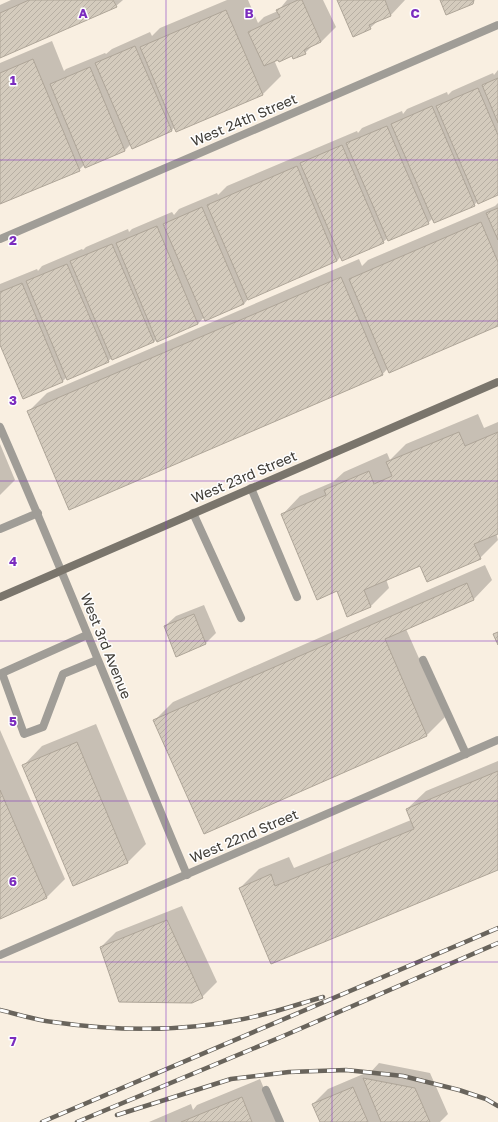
<svg xmlns="http://www.w3.org/2000/svg" width="498" height="1122" font-family="'Golos Text',sans-serif">
<style>
.shadow{fill:#0003}
.building{fill:url(#building-hatch);stroke:#aea598}
.lines{fill:none;stroke-linecap:round;stroke-linejoin:round}
.lane{stroke:#a09d97;stroke-width:8}
.street{stroke:#a09d97;stroke-width:8}
.secondary{stroke:#7a756c;stroke-width:8}
.rail-casing{stroke:#69645c;stroke-width:4.5}
.rail{stroke:#fefefe;stroke-width:3;stroke-dasharray:9;stroke-linecap:butt}
.grid{fill:none;stroke:#7b2cbf;stroke-width:1;stroke-opacity:0.55}
.labels{text-anchor:middle;stroke-width:3;stroke-linejoin:round;paint-order:stroke}
.street-label{font-size:14px;fill:#3f3c36;stroke:#fefefe}
.grid-label{font-size:13px;text-anchor:middle;font-weight:bold;fill:#7b2cbf;stroke:#fefefe;stroke-width:3;stroke-linejoin:round;paint-order:stroke}
</style>
<defs>
<pattern id="building-hatch" width="6" height="6" patternUnits="userSpaceOnUse"><rect width="6" height="6" fill="#d4cbbd"/><path d="M-1 1l2-2M0 6l6-6M5 7l2-2" fill="none" stroke="#b7afa3"/></pattern>
</defs>
<rect width="100%" height="100%" fill="#f9efe1"/>
<g class="shadow">
<polygon points="11,0 123,0 116,6 0,57 0,5"/>
<polygon points="227,0 248,0 258,23 264,17 278,11 287,0 323,0 336,27 321,42 313,45 305,53 292,54 274,60 281,76 262,95 175,127 171,131 131,144 125,150 85,167 84,165 79,170 0,203 0,63 52,41 64,71 66,69 105,53 106,54 112,49 150,32 152,36 160,28"/>
<polygon points="338,0 405,0 391,15 379,20 370,28"/>
<polygon points="498,70 498,194 478,201 474,205 433,218 428,223 388,238 383,242 341,256 337,261 249,298 244,304 204,317 198,324 157,341 157,339 154,342 112,358 108,361 67,377 63,381 23,398 0,342 0,284 37,269 38,271 42,266 82,249 83,250 86,247 128,229 129,232 132,229 172,212 174,215 179,209 217,193 218,195 227,186 357,131 358,133 362,128 402,111 403,114 407,109 447,92 448,95 452,91 493,73 494,75"/>
<polygon points="498,203 498,325 388,368 382,375 28,412 47,393 359,259 362,266 368,260 495,206"/>
<polygon points="478,414 484,428 498,422 498,533 496,533 498,540 480,558 421,564 386,579 389,588 371,606 348,616 337,590 282,515 300,496 333,482 344,472 387,453 390,460 406,444"/>
<polygon points="0,444 15,480 0,495"/>
<polygon points="485,565 492,580 474,599 406,629 445,717 427,735 155,720 173,702"/>
<polygon points="204,605 216,633 206,643 165,626 176,616"/>
<polygon points="96,724 146,844 127,863 24,765 42,746"/>
<polygon points="0,730 65,879 47,897 0,918"/>
<polygon points="498,761 498,868 271,962 240,888 259,869 289,857 294,868 411,820 407,809 426,791"/>
<polygon points="182,906 217,982 202,997 101,947 116,932"/>
<polygon points="379,1063 430,1073 448,1114 440,1122 321,1122 313,1104 328,1089 368,1072 369,1074"/>
<polygon points="260,1079 278,1122 149,1122 191,1104 193,1110 197,1105"/>
</g>
<g class="building">
<polygon points="29,0 113,0 117,7 0,58 0,13"/>
<polygon points="298,0 302,0 321,42 304,50 306,54 293,59 292,56 279,62 278,60 264,66 248,32 280,17 276,10"/>
<polygon points="337,0 385,0 391,16 369,25 371,29 353,37"/>
<polygon points="440,0 474,0 473,4 446,15"/>
<polygon points="226,10 263,95 176,132 140,47"/>
<polygon points="135,46 172,131 132,149 95,63"/>
<polygon points="33,59 80,171 0,204 0,73"/>
<polygon points="90,67 125,151 85,168 50,84"/>
<polygon points="498,78 498,123 482,85"/>
<polygon points="478,88 498,135 498,195 478,204 436,106"/>
<polygon points="432,106 475,206 434,223 391,124"/>
<polygon points="387,126 429,224 388,241 346,143"/>
<polygon points="342,145 384,243 342,261 300,163"/>
<polygon points="297,166 337,261 248,300 207,205"/>
<polygon points="202,207 244,304 205,321 163,224"/>
<polygon points="498,208 498,240 486,213"/>
<polygon points="481,222 498,262 498,326 389,373 349,279"/>
<polygon points="157,226 198,324 157,342 116,243"/>
<polygon points="112,244 154,342 112,360 70,261"/>
<polygon points="67,264 109,362 67,380 26,281"/>
<polygon points="341,277 383,375 69,510 27,411"/>
<polygon points="22,283 63,382 23,399 0,345 0,292"/>
<polygon points="459,432 465,446 498,432 498,534 474,544 481,559 427,582 420,566 364,590 371,607 347,617 337,591 317,600 281,514 326,495 324,490 369,471 374,484 392,476 386,462"/>
<polygon points="467,583 474,600 385,639 427,736 204,834 153,720"/>
<polygon points="194,614 206,644 176,657 164,626"/>
<polygon points="498,632 498,645 493,634"/>
<polygon points="77,742 128,863 73,886 22,765"/>
<polygon points="498,771 498,870 271,964 239,888 271,874 275,886 414,829 406,809"/>
<polygon points="0,790 47,898 0,919"/>
<polygon points="167,920 203,998 192,1003 119,1002 100,947"/>
<polygon points="363,1078 415,1088 430,1122 381,1122"/>
<polygon points="353,1087 368,1122 320,1122 312,1104"/>
<polygon points="242,1097 252,1122 181,1122"/>
</g>
<g class="lines">
<g class="lane">
<polyline points="251,488 297,597"/>
<polyline points="193,513 241,618"/>
<polyline points="0,529 38,513"/>
<polyline points="87,635 2,673 24,734 43,727 63,674 97,660"/>
<polyline points="423,660 466,754"/>
</g>
<g class="street">
<polyline points="0,239 498,25"/>
<path d="M0,427c65,148 124,299 187,448"/>
<polyline points="0,955 498,740"/>
<polyline points="266,1090 280,1122"/>
</g>
<polyline class="secondary" points="0,597 498,382"/>
<defs>
<g id="rail">
<path d="M0,1010c17,4 35,10 53,12 69,10 141,10 208,-7 21,-5 41,-12 62,-18"/>
<polyline points="117,1115 231,1079 289,1072 346,1070 403,1076 459,1090 486,1099 498,1106"/>
<polyline points="42,1122 498,928"/>
<polyline points="77,1122 281,1037 498,943"/>
</g>
</defs>
<use href="#rail" class="rail-casing"/>
<use href="#rail" class="rail"/>
</g>
<path class="grid" d="M166,0v1122M332,0v1122M0,160h498M0,321h498M0,481h498M0,641h498M0,801h498M0,962h498"/>
<g class="labels">
<g class="street-label">
<text transform="translate(244 120) rotate(-23)" y="5">West 24th Street</text>
<text transform="translate(244 477) rotate(-23)" y="5">West 23rd Street</text>
<text transform="translate(106 646) rotate(68)" y="5">West 3rd Avenue</text>
<text transform="translate(244 836) rotate(-23)" y="5">West 22nd Street</text>
</g>
</g>
<g class="grid-label">
<text x="83" y="18">A</text>
<text x="249" y="18">B</text>
<text x="415" y="18">C</text>
<text x="13" y="85">1</text>
<text x="13" y="245">2</text>
<text x="13" y="405">3</text>
<text x="13" y="566">4</text>
<text x="13" y="726">5</text>
<text x="13" y="886">6</text>
<text x="13" y="1046">7</text>
</g>
</svg>
